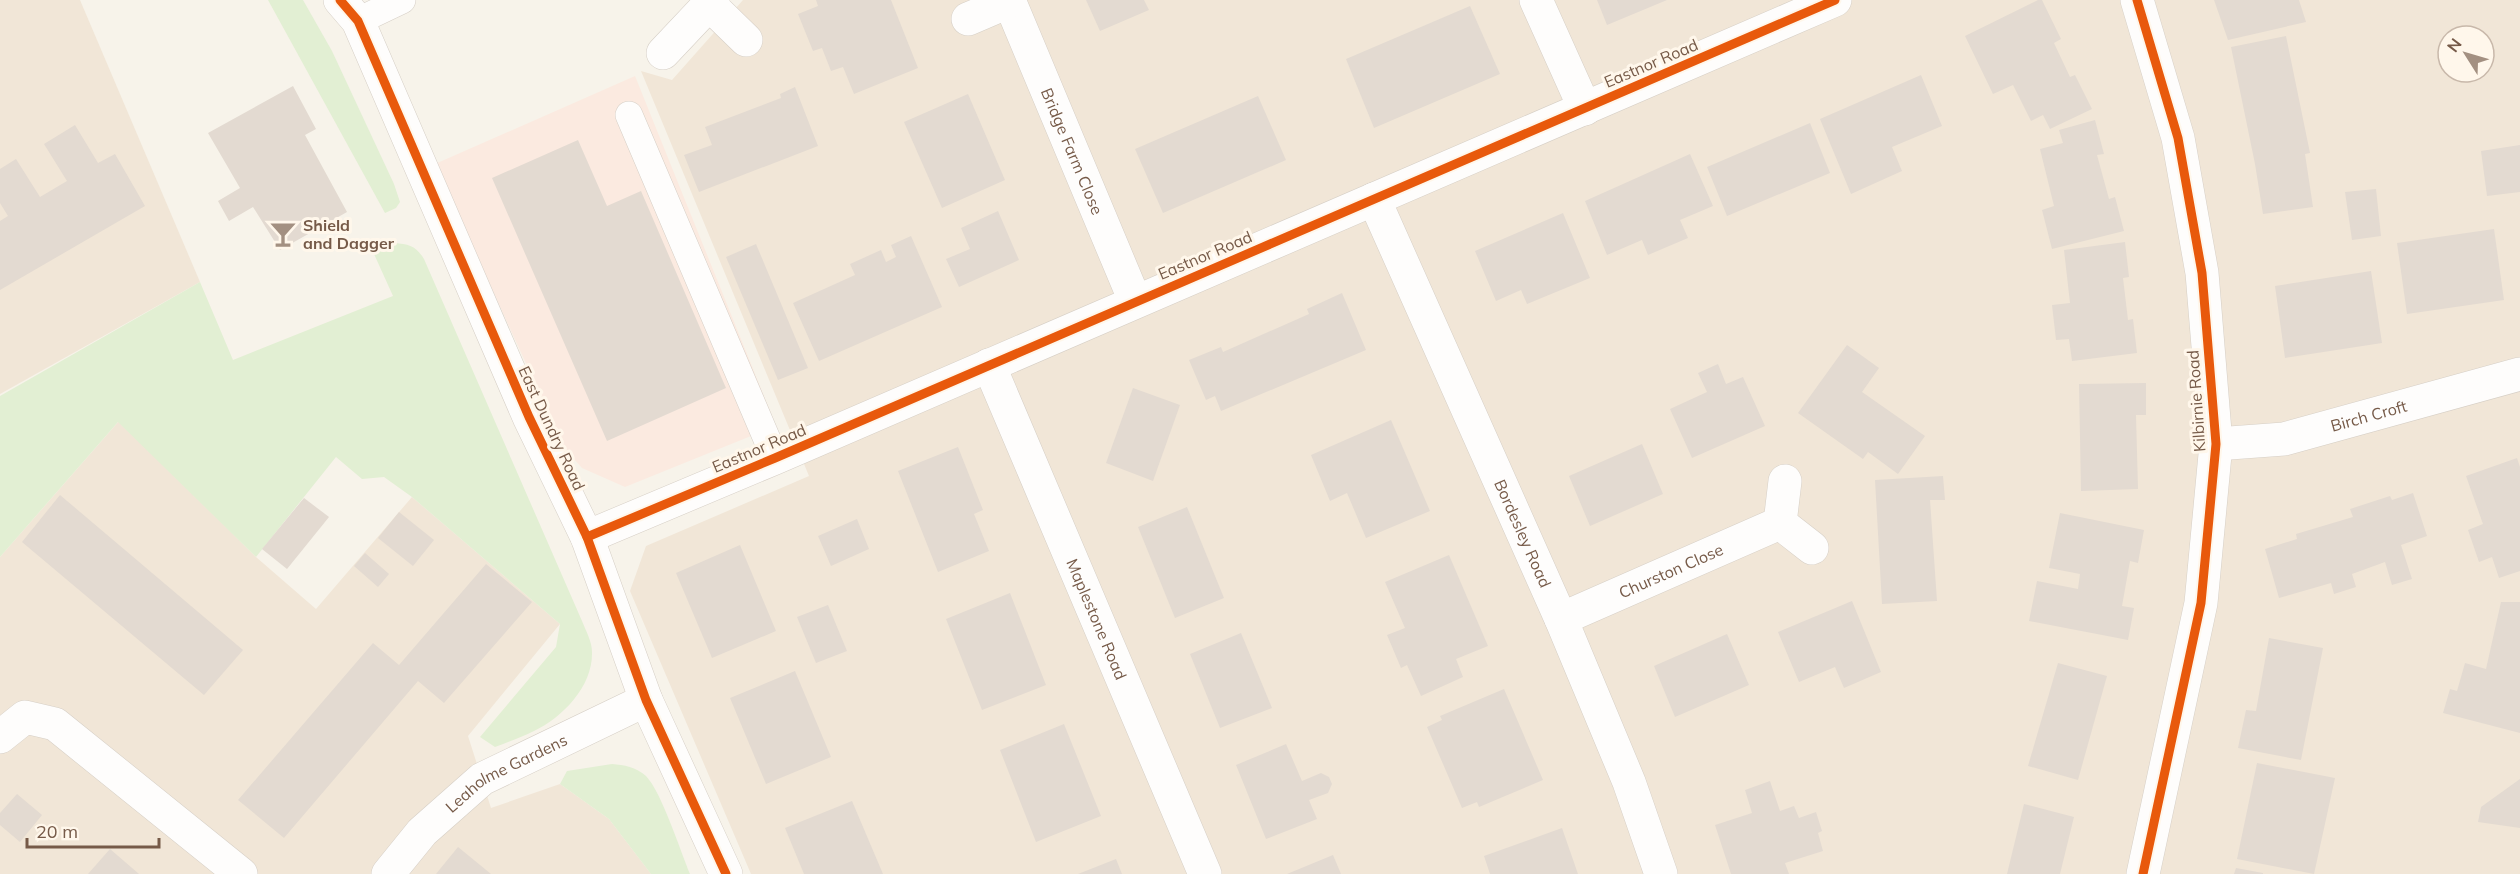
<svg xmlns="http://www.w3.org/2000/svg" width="2520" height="874" font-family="Mulish,sans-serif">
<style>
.residential{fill:#f1e6d7;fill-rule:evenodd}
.commercial{fill:#fbeae0}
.green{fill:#e2efd3}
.building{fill:#e3dad1}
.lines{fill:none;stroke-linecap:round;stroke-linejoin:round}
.lane-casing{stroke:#d6cfc6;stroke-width:28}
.street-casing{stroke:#d6cfc6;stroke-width:34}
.lane{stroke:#fefdfc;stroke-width:27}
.street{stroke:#fefdfc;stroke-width:33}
.cycleway-casing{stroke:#fff7eb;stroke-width:13}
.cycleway{stroke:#e8590c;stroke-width:9}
.labels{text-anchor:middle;stroke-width:6;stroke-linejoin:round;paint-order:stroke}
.street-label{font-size:16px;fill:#765a48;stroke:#fff7eb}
.poi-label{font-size:16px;font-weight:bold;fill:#765a48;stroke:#fff7eb;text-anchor:start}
</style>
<rect width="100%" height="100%" fill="#f7f3ea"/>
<g class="residential">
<polygon points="0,0 80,0 200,282 0,394"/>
<path d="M743,0h1777v874h-1769l-121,-283 16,-45 163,-70 -168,-405 31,9zM2448,36h36v36h-36z"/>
<polygon points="119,421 256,557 316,609 412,497 560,624 468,736 491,808 560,784 609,819 651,874 0,874 0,557"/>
</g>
<polygon class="commercial" points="635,76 776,426 625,487 582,468 565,449 435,164"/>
<g class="green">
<polygon points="268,0 303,0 332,51 394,184 400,202 396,208 385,213"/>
<path d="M394,243c15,1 22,3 30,16l158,362c4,10 10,21 10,31 1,34 -29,65 -58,79 -12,6 -26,11 -39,16l-15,-10 76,-90 4,-23 -148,-127 -28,-20 -22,2 -26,-22 -80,100 -138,-135 -118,135v-161l200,-114 33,78 160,-64 -19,-42z"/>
<path d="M612,764c12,1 24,3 34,12 16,17 34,74 44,98h-39l-42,-55 -49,-35 7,-13z"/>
</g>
<g class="building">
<polygon points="816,0 891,0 918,68 854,94 843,67 831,71 822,48 813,51 798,14 818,6"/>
<polygon points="1086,0 1144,0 1149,10 1100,31"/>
<polygon points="1597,0 1667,0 1607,25"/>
<polygon points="2038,0 2042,0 2061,39 2054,43 2070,77 2075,75 2092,109 2050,129 2043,115 2031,121 2013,85 1993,94 1965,36"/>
<polygon points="2214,0 2299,0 2306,22 2228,40"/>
<polygon points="1470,6 1500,74 1374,128 1346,59"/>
<polygon points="2286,36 2310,153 2305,154 2313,207 2263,214 2255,164 2231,47"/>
<polygon points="1921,75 1942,126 1892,147 1902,171 1851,194 1820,119"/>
<polygon points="293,86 316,129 305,135 347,212 280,250 253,207 229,221 218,201 240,188 208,133"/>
<polygon points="795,87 818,146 699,192 684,155 712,145 705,127 781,98 780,94"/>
<polygon points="968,94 1005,180 942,208 904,122"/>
<polygon points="1258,96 1286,160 1163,213 1135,149"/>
<polygon points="2095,120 2104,154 2097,155 2109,199 2115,197 2124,231 2052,249 2042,210 2054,206 2040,149 2063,143 2059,130"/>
<polygon points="1810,123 1830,173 1727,216 1707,167"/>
<polygon points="75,125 98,163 115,154 145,206 0,290 0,221 8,216 0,203 0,169 16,159 40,197 67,181 44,144"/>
<polygon points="578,140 607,206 641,191 726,388 607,441 492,178"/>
<polygon points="2520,145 2520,192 2487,196 2481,151"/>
<polygon points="1690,154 1713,206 1680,220 1688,238 1648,255 1642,240 1607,255 1585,201"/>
<polygon points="2376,189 2381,236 2352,240 2345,192"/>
<polygon points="998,211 1019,260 959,287 946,259 970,249 961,228"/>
<polygon points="1563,213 1590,278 1527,304 1521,290 1496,301 1475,251"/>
<polygon points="2494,229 2504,300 2407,314 2397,243"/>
<polygon points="911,236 942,307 819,361 793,303 855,275 850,264 881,250 886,262 896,257 891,245"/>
<polygon points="2125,242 2129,277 2123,278 2128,320 2133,319 2137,353 2072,361 2069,339 2056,340 2052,305 2070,303 2064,250"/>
<polygon points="756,244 808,368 778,380 726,257"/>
<polygon points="2371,271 2382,343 2285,358 2275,286"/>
<polygon points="1342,293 1366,350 1221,411 1215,396 1206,400 1189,360 1221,347 1223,352 1309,314 1307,309"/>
<polygon points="1847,345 1879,368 1862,392 1925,436 1898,474 1868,452 1863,459 1798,413"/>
<polygon points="1718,364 1726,384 1743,377 1765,426 1692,458 1670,409 1707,392 1698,373"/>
<polygon points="2146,383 2146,415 2136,415 2138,489 2081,491 2079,384"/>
<polygon points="1133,388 1180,405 1153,481 1106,463"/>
<polygon points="1391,420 1430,511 1366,538 1347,493 1330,501 1311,455"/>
<polygon points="1642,444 1663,494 1590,526 1569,476"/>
<polygon points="958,447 983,510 974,514 989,551 938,572 898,471"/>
<polygon points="2517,458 2520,467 2520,571 2499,578 2492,557 2479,562 2468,530 2483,524 2466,476"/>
<polygon points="1943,476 1945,500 1930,500 1937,601 1882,604 1875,480"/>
<polygon points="2413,493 2427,536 2401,545 2412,579 2392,585 2385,562 2352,574 2356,587 2334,594 2331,583 2279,598 2265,549 2297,539 2296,534 2353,517 2350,509 2390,496 2392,500"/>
<polygon points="60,495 243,650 204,695 22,542"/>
<polygon points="304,498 329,517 287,569 262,549"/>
<polygon points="1187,507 1224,598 1175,618 1138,527"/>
<polygon points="399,512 434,540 413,566 378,538"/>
<polygon points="2060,513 2144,530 2138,563 2130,561 2122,606 2134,608 2128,640 2029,621 2037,581 2078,589 2080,574 2049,568"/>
<polygon points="857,519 869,549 831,566 818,536"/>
<polygon points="740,545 776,631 712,658 676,573"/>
<polygon points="365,553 389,574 378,587 354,566"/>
<polygon points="1449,555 1488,646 1456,659 1463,677 1421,696 1407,665 1401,668 1387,635 1405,628 1385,582"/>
<polygon points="486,564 532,602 444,703 418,681 284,838 238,800 373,643 399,665"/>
<polygon points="1010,593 1046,685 982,710 946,619"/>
<polygon points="1852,601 1881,672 1844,688 1835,667 1799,682 1778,632"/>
<polygon points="2501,602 2520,602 2520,733 2443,713 2450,689 2457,691 2465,663 2486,669"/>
<polygon points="828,605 847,651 816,663 797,617"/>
<polygon points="1241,633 1272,708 1220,728 1190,654"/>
<polygon points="1727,634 1749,685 1675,717 1654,666"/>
<polygon points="2269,638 2323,648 2301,760 2238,748 2246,710 2256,711"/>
<polygon points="2058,663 2107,676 2078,780 2028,766"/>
<polygon points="795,671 831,757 766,784 730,698"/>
<polygon points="1504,689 1543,780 1479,807 1477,802 1462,808 1427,727 1442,720 1440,716"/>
<polygon points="1064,724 1101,816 1036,842 1000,750"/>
<polygon points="1286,744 1302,781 1321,773 1329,777 1332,784 1328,793 1309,800 1317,819 1266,839 1236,765"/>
<polygon points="2257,763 2335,778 2314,874 2237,859"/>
<polygon points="2520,779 2520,828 2478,822 2481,807"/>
<polygon points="1770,781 1780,811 1794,806 1799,818 1816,812 1822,831 1818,833 1823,851 1785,863 1789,874 1731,874 1715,825 1752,813 1745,790"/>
<polygon points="17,794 42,815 20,842 0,825 0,813"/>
<polygon points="852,801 883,874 804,874 785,828"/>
<polygon points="2024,804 2074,817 2060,874 2007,874"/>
<polygon points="1562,828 1578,874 1490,874 1484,856"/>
<polygon points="458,847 491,874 436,874"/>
<polygon points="110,849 139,874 88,874"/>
<polygon points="1333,855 1341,874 1287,874"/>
<polygon points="1116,859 1122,874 1078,874"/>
<polygon points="2236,868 2263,873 2263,874 2234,874"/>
</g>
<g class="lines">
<defs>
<g id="lane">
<polyline points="358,21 402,0"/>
<polyline points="629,115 775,458"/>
</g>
<g id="street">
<polyline points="340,0 358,21 529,417 587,537 646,700 726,874"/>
<path id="s1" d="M1009,0l126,301"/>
<polyline points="1536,0 1585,109"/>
<polyline points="2137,0 2178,138 2202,273 2216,444 2201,603 2143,874"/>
<polyline points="709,4 746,40"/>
<polyline points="968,19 1010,1"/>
<polyline points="663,53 713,0"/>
<path id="s2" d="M1374,199l187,420 68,163 32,92"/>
<path id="s3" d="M989,365l216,509"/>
<path id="s4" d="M2216,444l68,-5 236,-65"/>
<polyline points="1785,481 1780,523 1812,548"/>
<polyline points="587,537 775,458 1835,0"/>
<path id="s5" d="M1561,619l219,-96"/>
<polyline points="0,737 25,717 55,724 241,874"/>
<path id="s6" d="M388,874l34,-42 60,-53 164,-79"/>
</g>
</defs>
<use href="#lane" class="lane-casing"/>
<use href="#street" class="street-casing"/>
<use href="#lane" class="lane"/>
<use href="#street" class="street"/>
<defs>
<g id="cycleway">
<polyline points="340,0 358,21 529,417 587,537 646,700 726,874"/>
<polyline points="2137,0 2178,138 2202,273 2216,444 2201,603 2143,874"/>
<polyline points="587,537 775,458 1835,0"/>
</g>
</defs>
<use href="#cycleway" class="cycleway-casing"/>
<use href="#cycleway" class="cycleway"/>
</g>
<defs>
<symbol id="bar-bare" viewBox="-9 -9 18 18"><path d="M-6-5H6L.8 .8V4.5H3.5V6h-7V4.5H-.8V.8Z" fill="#a39081" stroke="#fff7eb" stroke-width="2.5" paint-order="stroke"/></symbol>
</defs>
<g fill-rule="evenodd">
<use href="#bar-bare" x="264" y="215" width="38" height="38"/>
</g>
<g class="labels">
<g class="street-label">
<text transform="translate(1651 63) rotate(-23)" y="6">Eastnor Road</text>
<text dy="6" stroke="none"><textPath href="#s1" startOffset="164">Bridge Farm Close</textPath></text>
<text transform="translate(1205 255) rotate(-23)" y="6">Eastnor Road</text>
<text transform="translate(2196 401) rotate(-94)" y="6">Kilbirnie Road</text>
<text dy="6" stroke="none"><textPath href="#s4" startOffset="156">Birch Croft</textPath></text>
<text transform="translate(552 428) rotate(65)" y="6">East Dundry Road</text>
<text transform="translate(759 448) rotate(-23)" y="6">Eastnor Road</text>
<text dy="6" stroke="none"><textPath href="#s2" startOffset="366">Bordesley Road</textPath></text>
<text dy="6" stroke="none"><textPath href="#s5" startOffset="120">Churston Close</textPath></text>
<text dy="6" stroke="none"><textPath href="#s3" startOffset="276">Maplestone Road</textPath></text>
<text dy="6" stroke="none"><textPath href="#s6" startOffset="158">Leaholme Gardens</textPath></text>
</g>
<g class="poi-label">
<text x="303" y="231">Shield<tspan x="303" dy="18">and Dagger</tspan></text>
</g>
</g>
<g transform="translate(2466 54) rotate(307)"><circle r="28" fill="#fff7eb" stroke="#c8b8aa" stroke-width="1.5"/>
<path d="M0-4.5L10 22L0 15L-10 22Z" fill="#a39081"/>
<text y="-9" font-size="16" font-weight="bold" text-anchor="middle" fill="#765a48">N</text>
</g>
<path d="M27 838v9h132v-9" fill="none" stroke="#765a48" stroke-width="3"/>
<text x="36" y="838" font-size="18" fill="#765a48" stroke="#fff7eb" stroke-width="4.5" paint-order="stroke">20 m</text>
</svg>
